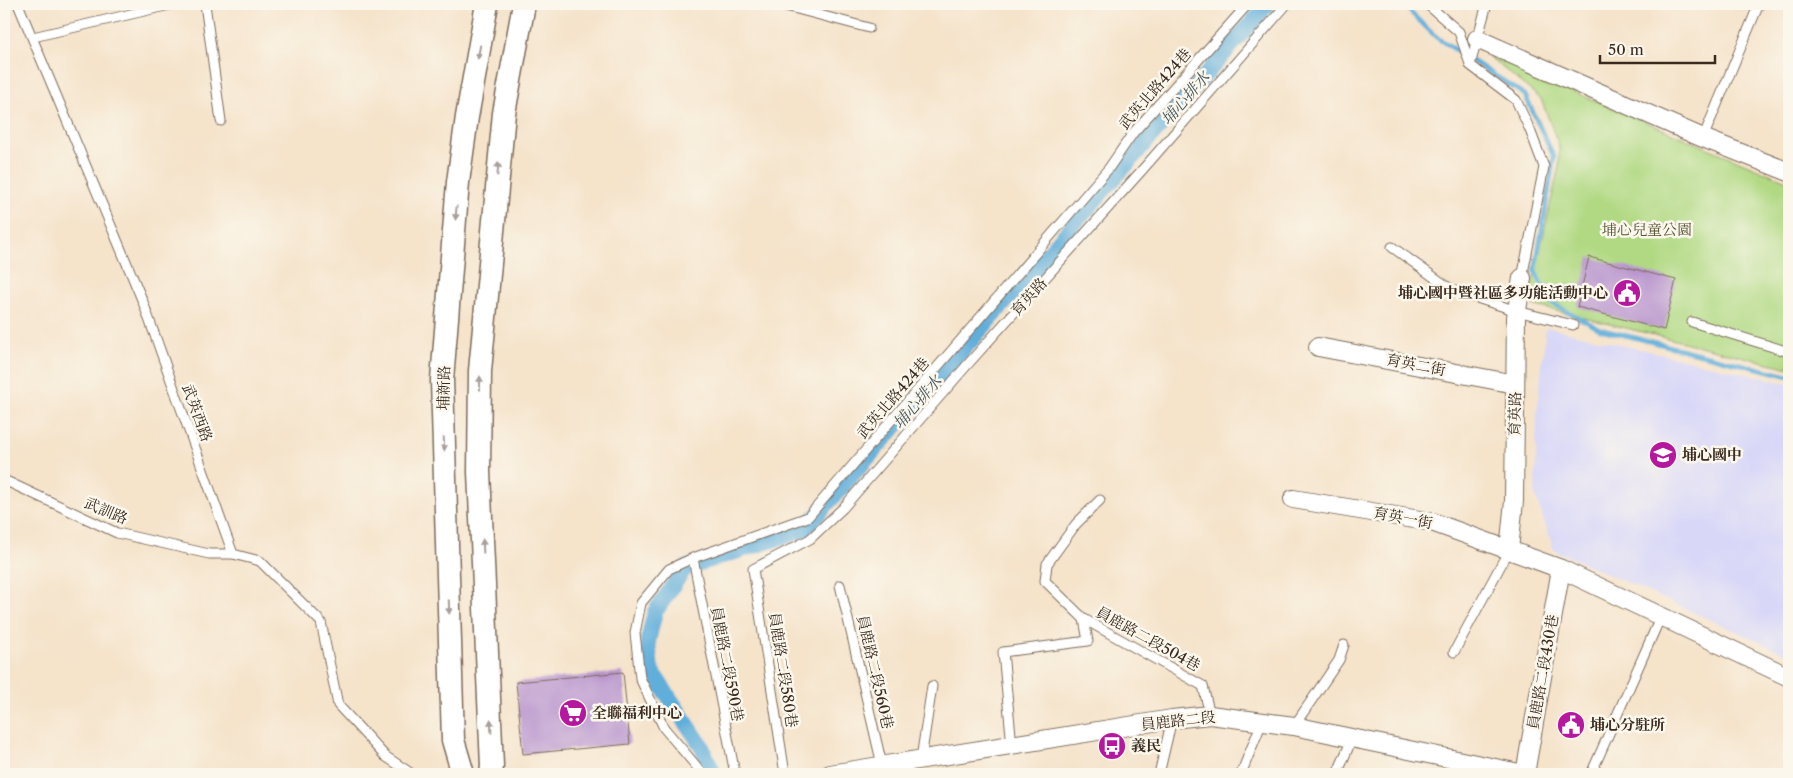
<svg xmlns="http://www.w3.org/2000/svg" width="1793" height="778" font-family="'Libre Caslon Text','Noto Serif TC',serif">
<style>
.built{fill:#d8d7f8}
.green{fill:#b1d983;stroke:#768250}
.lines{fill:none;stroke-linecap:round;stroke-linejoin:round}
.stream{stroke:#61aeda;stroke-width:4.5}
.canal{stroke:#61aeda;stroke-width:16}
.building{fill:#ba96ce}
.service-casing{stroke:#7c6b5a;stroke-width:11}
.minor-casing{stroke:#7c6b5a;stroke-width:20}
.tertiary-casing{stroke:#7c6b5a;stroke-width:25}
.service{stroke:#fff;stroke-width:9}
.minor{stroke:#fff;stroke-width:18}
.tertiary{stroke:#fff;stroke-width:22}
.oneway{fill:#a79f9a}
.labels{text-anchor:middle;stroke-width:5;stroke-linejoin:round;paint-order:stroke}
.street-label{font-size:15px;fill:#3b2a1e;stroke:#fbf7ec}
.park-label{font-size:15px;fill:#585637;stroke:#fbf7ec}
.poi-label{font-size:15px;font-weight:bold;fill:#3b2a1e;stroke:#fbf7ec;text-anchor:start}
.water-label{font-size:16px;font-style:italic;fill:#485860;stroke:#fbf7ec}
</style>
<rect width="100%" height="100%" fill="#fbf7ec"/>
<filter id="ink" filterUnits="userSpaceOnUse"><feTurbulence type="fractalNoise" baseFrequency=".02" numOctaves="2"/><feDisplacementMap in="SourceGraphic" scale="10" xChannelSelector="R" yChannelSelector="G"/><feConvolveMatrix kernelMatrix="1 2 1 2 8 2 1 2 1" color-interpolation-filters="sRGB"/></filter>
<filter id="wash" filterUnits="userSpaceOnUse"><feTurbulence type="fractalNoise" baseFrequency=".0096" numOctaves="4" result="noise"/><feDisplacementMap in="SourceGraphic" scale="20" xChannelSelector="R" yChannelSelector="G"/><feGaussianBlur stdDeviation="1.12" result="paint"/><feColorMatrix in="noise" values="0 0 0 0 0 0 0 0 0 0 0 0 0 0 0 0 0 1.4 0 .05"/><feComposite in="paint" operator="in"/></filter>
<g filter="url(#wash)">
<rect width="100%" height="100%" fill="#f5e3ca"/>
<polygon class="built" points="1546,327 1789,384 1789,655 1554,550 1535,495 1537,414"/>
<polygon class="green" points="1488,56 1789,182 1789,368 1528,304 1559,166 1559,146 1541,99"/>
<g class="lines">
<g class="stream">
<polyline points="1402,4 1436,37 1465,56"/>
<polyline points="1471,60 1525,95 1554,157 1535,271 1550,302 1600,329 1789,376"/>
</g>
<polyline class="canal" points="714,774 701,745 651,670 648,641 655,612 685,568 804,530 1268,4"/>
</g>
<g id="blocks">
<g class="building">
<polygon points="1589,257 1676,280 1664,330 1577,307"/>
<polygon points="623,672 630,744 523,754 516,682"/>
</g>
</g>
</g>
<g filter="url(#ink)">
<use href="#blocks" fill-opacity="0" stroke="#7c6b5a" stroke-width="1"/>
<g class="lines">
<defs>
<g id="service">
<polyline points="18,4 143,302 233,554 260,561 321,622 338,705 385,756 412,774"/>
<polyline points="205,4 221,121"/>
<polyline points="778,4 869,28"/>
<polyline points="1427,4 1459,32 1470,64"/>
<polyline points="1487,4 1470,65 1516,100 1530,130 1544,167 1522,278"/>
<polyline points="33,37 174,4"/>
<polyline points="1703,138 1759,4"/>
<polyline points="1392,247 1452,290 1517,311 1573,325"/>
<polyline points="1692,322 1789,352"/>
<polyline points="4,480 117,533 209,554 233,554"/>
<polyline points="1100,500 1076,524 1047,564 1045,581 1084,619 1203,686 1210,715"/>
<polyline points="693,558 735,774"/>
<polyline points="840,585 882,765"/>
<polyline points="1454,652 1509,550"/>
<polyline points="1294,726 1339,660 1344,645"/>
<polyline points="1012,746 1003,652 1088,641 1084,619"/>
<polyline points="921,759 932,686"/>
<polyline points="703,774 664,728 640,678 635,633 641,603 669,569 693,558 808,517 1109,168 1133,133 1248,4"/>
<polyline points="785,774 753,569 810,539 843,508 968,364 1143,169 1287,4"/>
<polyline points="1159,774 1172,719"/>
<polyline points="1241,774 1262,722"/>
<polyline points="1337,774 1352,739"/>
<polyline points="1591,774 1661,616"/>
</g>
<g id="minor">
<polyline points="1477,39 1703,138 1789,172"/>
<polyline points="1318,347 1515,384"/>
<polyline points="1293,499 1432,522 1509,550 1561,569 1789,677"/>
<polyline points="1509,550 1514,501 1516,317 1522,278"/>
<polyline points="830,774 1172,719 1210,715 1294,726 1524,774"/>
<polyline points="1525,774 1561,569"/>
</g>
<g id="tertiary">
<polyline points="463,774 453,740 442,380 458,182 467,117 487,4"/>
<polyline points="491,774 492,766 479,472 480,371 504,113 524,4"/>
</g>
</defs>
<use href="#service" class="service-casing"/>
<use href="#minor" class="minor-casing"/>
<use href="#tertiary" class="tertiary-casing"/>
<use href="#service" class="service"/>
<use href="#minor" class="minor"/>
<use href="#tertiary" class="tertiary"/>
</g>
<defs><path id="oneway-solid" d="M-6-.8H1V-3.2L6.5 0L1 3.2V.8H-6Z" transform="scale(1.25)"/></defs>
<g class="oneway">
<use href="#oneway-solid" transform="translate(479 52) rotate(100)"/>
<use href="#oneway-solid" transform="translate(498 169) rotate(-84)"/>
<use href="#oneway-solid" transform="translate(456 213) rotate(95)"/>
<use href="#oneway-solid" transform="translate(480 383) rotate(-90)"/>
<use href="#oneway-solid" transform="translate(444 444) rotate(88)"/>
<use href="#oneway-solid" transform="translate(483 546) rotate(-93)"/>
<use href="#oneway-solid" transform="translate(449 607) rotate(88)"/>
<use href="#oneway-solid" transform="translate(491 726) rotate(-93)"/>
</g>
</g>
<defs>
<symbol id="civic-disc" viewBox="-11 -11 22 22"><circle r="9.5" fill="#b5179e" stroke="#fbf7ec"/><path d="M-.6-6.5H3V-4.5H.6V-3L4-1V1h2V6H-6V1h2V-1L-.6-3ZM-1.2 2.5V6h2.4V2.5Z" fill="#fff"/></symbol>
<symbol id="school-disc" viewBox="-11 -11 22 22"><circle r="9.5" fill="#b5179e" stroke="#fbf7ec"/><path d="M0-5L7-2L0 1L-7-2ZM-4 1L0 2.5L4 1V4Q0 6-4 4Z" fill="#fff"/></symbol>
<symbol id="supermarket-disc" viewBox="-11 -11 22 22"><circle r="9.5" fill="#b5179e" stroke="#fbf7ec"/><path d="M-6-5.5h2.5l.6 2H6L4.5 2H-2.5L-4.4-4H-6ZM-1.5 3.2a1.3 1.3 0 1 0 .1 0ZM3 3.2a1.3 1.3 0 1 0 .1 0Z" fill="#fff"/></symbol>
<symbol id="bus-disc" viewBox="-11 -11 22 22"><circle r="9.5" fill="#b5179e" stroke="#fbf7ec"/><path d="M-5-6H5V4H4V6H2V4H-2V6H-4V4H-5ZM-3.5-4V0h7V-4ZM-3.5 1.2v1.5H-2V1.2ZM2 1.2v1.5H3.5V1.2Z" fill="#fff"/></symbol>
</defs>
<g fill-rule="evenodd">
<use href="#civic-disc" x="1611" y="277" width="32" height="32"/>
<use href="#school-disc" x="1647" y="439" width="32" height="32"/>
<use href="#supermarket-disc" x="557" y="697" width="32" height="32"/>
<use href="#civic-disc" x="1555" y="709" width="32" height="32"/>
<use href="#bus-disc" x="1096" y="730" width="32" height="32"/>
</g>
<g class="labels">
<g class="street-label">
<text transform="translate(1155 89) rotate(-49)" y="5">武英北路424巷</text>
<text transform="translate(1029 297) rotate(-48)" y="5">育英路</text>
<text transform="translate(1416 365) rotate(11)" y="5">育英二街</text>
<text transform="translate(444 388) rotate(-89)" y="5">埔新路</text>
<text transform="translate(893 398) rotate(-49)" y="5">武英北路424巷</text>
<text transform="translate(197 413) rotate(70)" y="5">武英西路</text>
<text transform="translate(1515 414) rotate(-89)" y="5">育英路</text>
<text transform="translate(106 511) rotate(23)" y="5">武訓路</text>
<text transform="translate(1403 518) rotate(11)" y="5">育英一街</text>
<text transform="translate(1148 639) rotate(29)" y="5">員鹿路二段504巷</text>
<text transform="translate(727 664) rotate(79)" y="5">員鹿路二段590巷</text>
<text transform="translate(783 670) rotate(81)" y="5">員鹿路二段580巷</text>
<text transform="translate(875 672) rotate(77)" y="5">員鹿路二段560巷</text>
<text transform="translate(1543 672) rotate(-80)" y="5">員鹿路二段430巷</text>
<text transform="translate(1178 721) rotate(-6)" y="5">員鹿路二段</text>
</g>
<g class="park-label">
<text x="1647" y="235">埔心兒童公園</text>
</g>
<g class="poi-label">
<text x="1608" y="298" text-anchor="end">埔心國中暨社區多功能活動中心</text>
<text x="1682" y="460">埔心國中</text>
<text x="592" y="718">全聯福利中心</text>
<text x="1590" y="730">埔心分駐所</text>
<text x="1131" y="751">義民</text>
</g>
<g class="water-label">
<text transform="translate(1185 98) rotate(-49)" y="6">埔心排水</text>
<text transform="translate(917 402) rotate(-49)" y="6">埔心排水</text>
</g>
</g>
<rect width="1793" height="778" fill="none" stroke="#fbf7ec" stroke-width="20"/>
<path d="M1600 55v8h115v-8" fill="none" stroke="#3b2a1e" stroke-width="2.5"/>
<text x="1608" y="55" font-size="15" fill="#3b2a1e" stroke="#fbf7ec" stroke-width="4" paint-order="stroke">50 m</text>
</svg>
